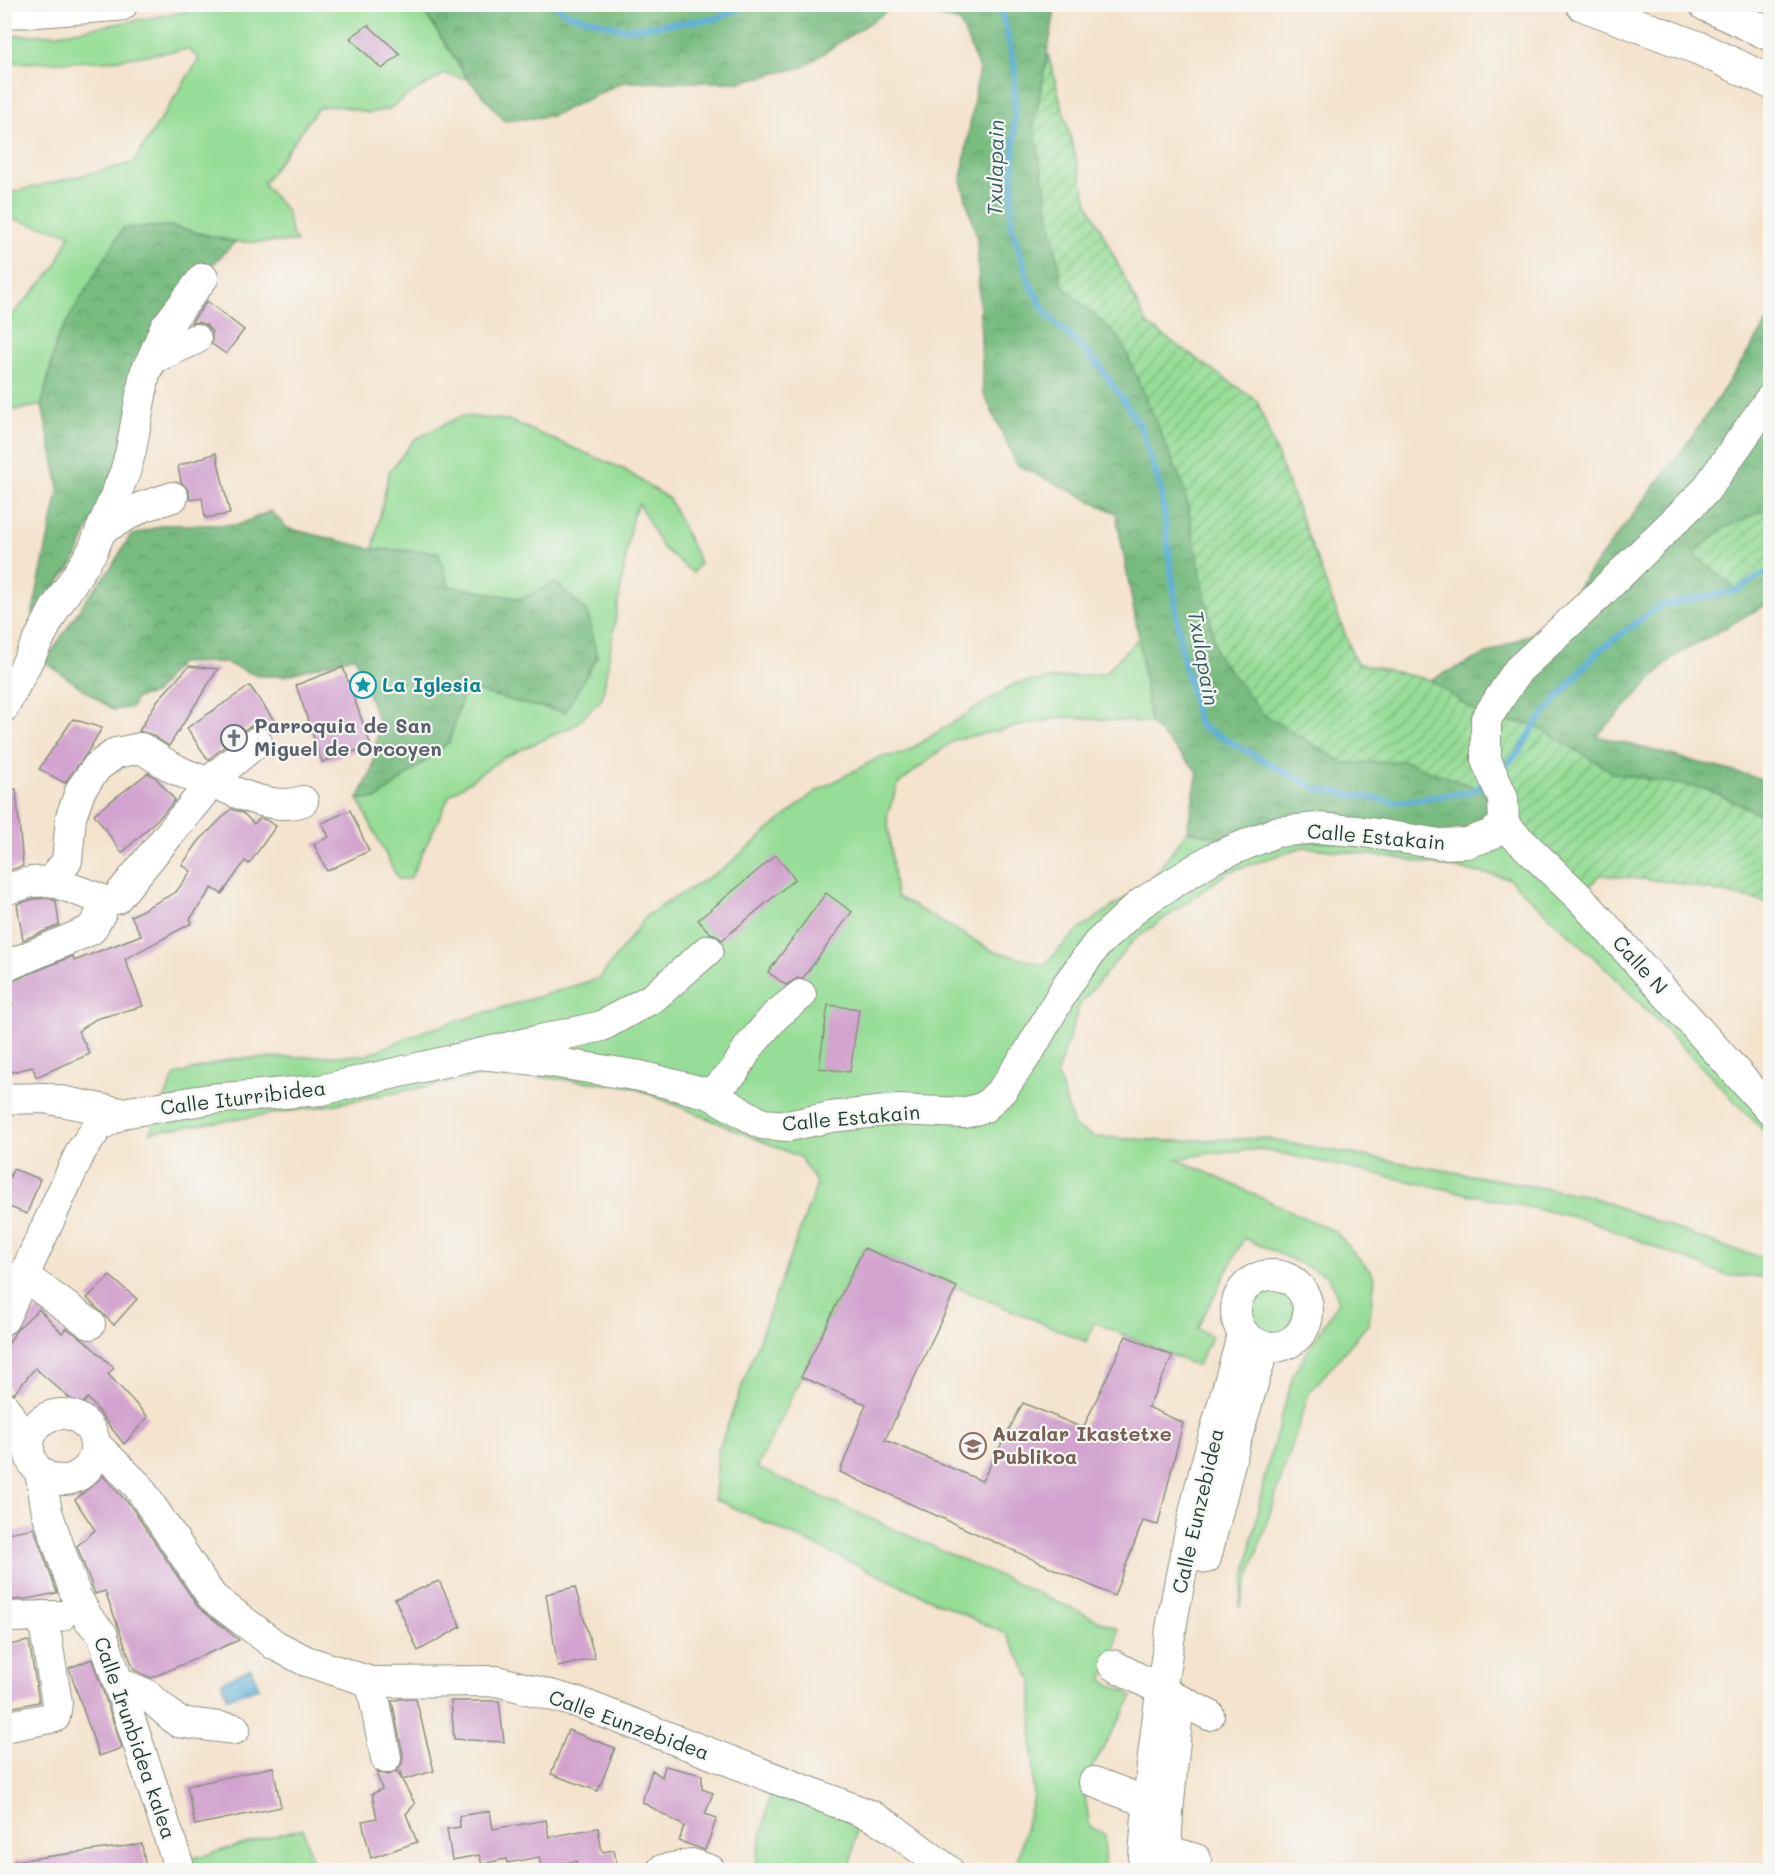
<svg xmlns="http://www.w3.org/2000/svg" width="1775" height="1875" font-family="Mali,sans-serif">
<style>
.green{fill:#96dd97;stroke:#5a8d66;stroke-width:1.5}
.forest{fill:url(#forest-crowns);stroke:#4c7c5a;stroke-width:1.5}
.garden{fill:url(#garden-furrows);stroke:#5a8d66;stroke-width:1.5}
.water{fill:url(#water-ripples);stroke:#3e7586;stroke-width:1.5}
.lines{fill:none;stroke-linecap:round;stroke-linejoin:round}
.stream{stroke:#5cadd7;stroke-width:6}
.building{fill:#d2a3ce}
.minor-casing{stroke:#8a9080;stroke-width:32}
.highway-casing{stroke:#8a9080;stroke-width:35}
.minor{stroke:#fff;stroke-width:30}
.highway{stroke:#fff;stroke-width:33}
.labels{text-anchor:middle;stroke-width:4.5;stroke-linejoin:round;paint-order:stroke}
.culture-label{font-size:20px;font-weight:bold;fill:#0d838f;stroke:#f6f6f2;text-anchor:start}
.worship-label{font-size:20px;font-weight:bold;fill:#5b616d;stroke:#f6f6f2;text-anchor:start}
.street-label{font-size:20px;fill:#1f3d34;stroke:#f6f6f2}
.education-label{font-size:20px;font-weight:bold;fill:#785e54;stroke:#f6f6f2;text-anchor:start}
.water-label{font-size:21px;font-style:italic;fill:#315f65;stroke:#f6f6f2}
</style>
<defs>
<pattern id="forest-crowns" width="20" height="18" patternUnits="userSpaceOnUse" patternTransform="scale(1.5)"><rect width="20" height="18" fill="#78bc80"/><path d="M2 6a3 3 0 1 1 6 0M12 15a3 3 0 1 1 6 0" fill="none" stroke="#629a6a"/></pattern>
<pattern id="garden-furrows" width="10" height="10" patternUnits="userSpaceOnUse" patternTransform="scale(1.5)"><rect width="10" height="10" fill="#96dd97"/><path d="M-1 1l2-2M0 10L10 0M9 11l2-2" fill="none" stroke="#7ab47c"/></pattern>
<pattern id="water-ripples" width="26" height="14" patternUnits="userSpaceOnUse" patternTransform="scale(1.5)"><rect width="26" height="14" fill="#5cadd7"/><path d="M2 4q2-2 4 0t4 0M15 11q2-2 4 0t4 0" fill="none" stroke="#4b8eaf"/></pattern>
</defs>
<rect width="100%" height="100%" fill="#f6f6f2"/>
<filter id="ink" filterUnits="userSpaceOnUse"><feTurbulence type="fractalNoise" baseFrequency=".0167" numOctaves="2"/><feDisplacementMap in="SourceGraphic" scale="12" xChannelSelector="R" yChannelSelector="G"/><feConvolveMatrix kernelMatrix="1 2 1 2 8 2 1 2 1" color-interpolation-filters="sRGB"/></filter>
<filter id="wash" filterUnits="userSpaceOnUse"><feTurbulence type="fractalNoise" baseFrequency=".008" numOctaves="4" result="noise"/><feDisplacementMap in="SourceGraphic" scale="24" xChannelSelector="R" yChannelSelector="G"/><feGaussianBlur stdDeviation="1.35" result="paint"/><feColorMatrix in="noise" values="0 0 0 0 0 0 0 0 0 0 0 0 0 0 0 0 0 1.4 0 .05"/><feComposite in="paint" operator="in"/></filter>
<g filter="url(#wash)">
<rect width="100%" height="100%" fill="#f4e3cd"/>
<g class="green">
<polygon points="224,5 420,5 468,79 445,74 413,92 389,109 369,113 344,107 327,106 318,108 263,184 287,211 291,232 297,242 235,242 171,226 57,338 42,405 5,412 4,324 55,268 70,234 5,217 5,194 133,163 199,59 188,49 106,61 5,63 5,36 58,34"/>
<polygon points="461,416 508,420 625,470 669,499 700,563 693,573 662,547 639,504 633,514 602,699 575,725 503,758 450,795 410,879 398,879 358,799 377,799 449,742 465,687 524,704 564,712 521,599 448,586 438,552 373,549 389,472 415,439"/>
<polygon points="1139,638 1150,723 1064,717 954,740 898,784 887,816 896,896 991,950 1044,965 1076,932 1153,878 1187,831 1233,840 1504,825 1770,1095 1770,1138 1611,973 1508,878 1392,857 1303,847 1229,872 1133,941 1080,1004 1057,1073 1074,1127 1095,1137 1170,1141 1261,1138 1589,1196 1724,1247 1763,1257 1770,1257 1770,1277 1728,1276 1588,1220 1261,1149 1209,1153 1177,1159 1336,1232 1375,1277 1369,1323 1309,1393 1239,1608 1265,1475 1294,1373 1339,1301 1328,1276 1244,1238 1197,1329 1212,1336 1197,1366 1094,1322 1087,1342 864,1248 757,1468 1118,1629 1116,1648 1102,1680 1133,1696 1083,1783 1090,1827 1105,1834 1104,1870 1015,1870 1033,1796 1032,1680 1006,1634 715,1499 718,1451 817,1184 800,1157 630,1086 498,1073 331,1105 150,1132 175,1075 231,1059 367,1055 422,1032 600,978 647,915 724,868 813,793 880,757 903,754 1016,683 1105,673"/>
<circle cx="1269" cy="1310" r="25"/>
<polygon points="771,1791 857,1822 850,1870 754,1870"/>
<polygon points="303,1828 314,1870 186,1870 183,1861"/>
</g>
<g class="forest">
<polygon points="420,5 1056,5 1034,126 1062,285 1121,340 1184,487 1217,655 1344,763 1405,761 1493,794 1504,825 1440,844 1233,840 1187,831 1198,772 1150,723 1139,638 1116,513 1017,465 983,392 977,237 961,181 979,69 960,22 896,5 803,67 739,82 623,82 552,116 505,121 468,79"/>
<polygon points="171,226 235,242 209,268 121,455 73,564 32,616 59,487 42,405 57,338 123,228"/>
<polygon points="1770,319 1770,602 1673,657 1597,736 1770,781 1770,818 1707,789 1615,774 1535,726 1486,719 1430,680 1548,626 1690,440"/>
<polygon points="271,511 287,528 373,549 438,552 449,586 521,599 556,582 588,613 597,657 565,712 524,704 465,688 449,742 377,799 358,799 372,770 379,724 355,656 284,676 258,676 223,662 179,663 154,694 136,698 132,707 113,710 45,662 85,601 111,568 130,536 163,525 238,525"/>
</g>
<g class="garden">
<polygon points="1048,54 1088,203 1147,324 1257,401 1356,663 1430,680 1486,719 1535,725 1615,774 1707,789 1770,819 1770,903 1673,882 1599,875 1582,896 1505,824 1503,798 1405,761 1344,763 1264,715 1217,655 1184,487 1121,340 1062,285 1034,126"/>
<polygon points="1770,507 1770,570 1738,590 1693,553 1723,529"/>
</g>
<polygon class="water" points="251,1668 259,1688 227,1698 222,1682"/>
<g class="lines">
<g class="stream">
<polyline points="554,4 566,13 624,29 715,19 750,4"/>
<polyline points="1000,4 1015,68 1014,156 1011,223 1029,282 1046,313 1099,365 1140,425 1161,489 1181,648 1199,725 1317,789 1397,802 1470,792 1488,782"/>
<polyline points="1500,771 1520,751 1535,725 1596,653 1659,606 1738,590 1770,570"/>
</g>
</g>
<g id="blocks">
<g class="building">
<polygon points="368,25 400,54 382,69 350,38"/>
<polygon points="207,301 244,330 226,354 212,344 212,332 206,325 198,322 191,323"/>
<polygon points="216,453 230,514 205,518 202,498 190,500 189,491 181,482 178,466"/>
<polygon points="189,666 218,669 169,746 150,734 139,731 157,701"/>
<polygon points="343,667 371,746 322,762 296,685"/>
<polygon points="250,686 275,722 266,728 262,726 255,725 247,728 208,760 187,728"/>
<polygon points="73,719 102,728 87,753 65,783 39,769"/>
<polygon points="148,773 155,777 175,800 163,814 122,853 94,814"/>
<polygon points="16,789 23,866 4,872 4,790"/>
<polygon points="231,809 243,813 254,824 260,818 266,820 276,826 249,864 245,861 222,894 212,888 190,919 192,923 125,959 143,1006 96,1019 78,1031 90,1054 36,1077 33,1067 4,1074 4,1006 13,1005 5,984 73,956 74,961 141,935 131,916 176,892 191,871 182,865 199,841"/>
<polygon points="350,810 369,851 327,871 314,844 329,837 322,823"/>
<polygon points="776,855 795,879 722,940 714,934 710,933 698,920"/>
<polygon points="826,893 852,912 803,978 798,978 786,985 768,972"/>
<polygon points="48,898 56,901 59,925 23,940 17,904 34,899"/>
<polygon points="828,1005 859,1009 850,1072 819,1068"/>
<polygon points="13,1169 40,1179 27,1214 4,1205 4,1192"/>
<polygon points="864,1248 957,1287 885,1440 982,1481 1023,1403 1083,1428 1126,1336 1173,1356 1148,1407 1183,1423 1158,1525 1143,1521 1114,1596 840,1472 866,1404 801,1377"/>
<polygon points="110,1276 137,1299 114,1325 87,1298"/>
<polygon points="39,1309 62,1333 66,1328 84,1340 114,1368 108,1374 148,1417 124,1444 88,1398 80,1407 35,1368 14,1394 10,1391 4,1379 4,1352 17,1329"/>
<polygon points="103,1476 130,1505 198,1607 239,1640 151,1678 134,1670 105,1591 95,1594 77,1546 95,1530 75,1500"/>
<polygon points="34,1528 57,1593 27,1599 4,1600 4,1548 7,1547 7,1533"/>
<polygon points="439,1581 461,1627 418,1651 395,1599"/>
<polygon points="575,1587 595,1658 558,1667 546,1594"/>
<polygon points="29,1641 39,1702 4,1709 4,1646"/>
<polygon points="92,1659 122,1748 99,1756 69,1668"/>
<polygon points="400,1699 416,1699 434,1771 402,1780 399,1768 402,1763 403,1755 392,1701"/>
<polygon points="451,1701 499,1701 504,1742 454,1739"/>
<polygon points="568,1730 615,1748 598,1791 551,1774"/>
<polygon points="665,1766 702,1775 702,1789 713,1793 705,1814 717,1818 705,1850 679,1841 684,1826 642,1802 652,1770 662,1777"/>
<polygon points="273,1767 281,1807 195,1825 187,1786"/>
<polygon points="397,1771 415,1804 406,1814 417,1842 371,1858 362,1821 377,1818 372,1794 382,1789 376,1772 389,1775"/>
<polygon points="490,1811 493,1829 546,1820 549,1837 598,1828 602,1852 614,1850 618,1869 578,1870 576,1861 541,1867 539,1857 507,1863 506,1859 482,1864 479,1855 452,1860 447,1829 460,1827 459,1816"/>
<polygon points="142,1844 146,1870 15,1870 14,1861"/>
</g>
</g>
</g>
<g filter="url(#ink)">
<use href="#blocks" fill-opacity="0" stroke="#8a9080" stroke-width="1.5"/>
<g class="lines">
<defs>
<g id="minor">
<polyline points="152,359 165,328 203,278"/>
<polyline points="101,530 142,507 173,497"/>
<polyline points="4,707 54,610 92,552 125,472 131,450 145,373 152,359 196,339"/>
<polyline points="1504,825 1582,900 1770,1110"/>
<polyline points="51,881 98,898"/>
<path d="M4,890l27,-8 20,-1 16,-20 4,-44 10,-28 16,-22 19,-14 25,-5c22,14 44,30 71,34l5,-7 40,-33"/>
<path d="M116,899l96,-117c26,12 63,29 91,19"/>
<polyline points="4,967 91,930 101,913"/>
<polyline points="479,1054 545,1061 640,1076 710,1094 762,1124 788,1126 831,1117 896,1110 964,1113 985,1107 1003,1089 1030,1050 1067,985 1097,944 1140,904 1213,858 1276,832 1317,828 1357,831 1440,844 1467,843 1490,835 1504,825 1503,798 1486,760 1486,719 1518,670 1597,597 1705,491 1770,399"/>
<polyline points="710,1094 734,1072 748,1048 776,1015 801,995"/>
<polyline points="4,1099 45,1098 122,1113 210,1099 321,1090 602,1026 654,997 708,950"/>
<circle cx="1272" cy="1311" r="36"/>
<polyline points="24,1276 90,1324"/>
<polyline points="4,1319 81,1151 98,1127 122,1113"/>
<polyline points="4,1407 28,1445"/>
<circle cx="62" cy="1447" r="33"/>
<polyline points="95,1444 138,1486 212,1597 275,1645 306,1661 371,1682 497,1681 580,1703 872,1816 892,1828 948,1870"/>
<polyline points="40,1472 47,1512 76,1596 88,1618 102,1634 180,1870"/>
<polyline points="1206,1558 1235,1443 1264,1347"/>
<polyline points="4,1617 61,1616"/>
<polyline points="1113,1665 1209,1715"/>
<polyline points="371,1682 386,1758"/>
<polyline points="119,1683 146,1694 178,1722 235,1729"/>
<polyline points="4,1727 55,1717 57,1703 43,1616"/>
<polyline points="1094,1782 1147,1802"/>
<polyline points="1166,1850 1196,1859"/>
<polyline points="662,1870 692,1864 710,1870"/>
<path d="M1143,1870c8,-126 26,-251 55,-374 13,-54 30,-108 45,-163"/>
<polyline points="1165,1870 1168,1812 1177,1720"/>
</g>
<g id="highway">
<polyline points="1582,4 1701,49 1770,82"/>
<polyline points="1705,4 1770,34"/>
<polyline points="4,11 31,11 121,4"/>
</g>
</defs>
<use href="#minor" class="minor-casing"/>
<use href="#highway" class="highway-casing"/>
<use href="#minor" class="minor"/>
<use href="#highway" class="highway"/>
</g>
</g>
<defs>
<symbol id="sight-ring" viewBox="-11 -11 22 22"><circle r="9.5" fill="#f6f6f2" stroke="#0f9aa8" stroke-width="1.5"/><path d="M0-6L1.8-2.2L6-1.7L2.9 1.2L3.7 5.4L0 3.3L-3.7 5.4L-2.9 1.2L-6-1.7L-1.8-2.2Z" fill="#0f9aa8"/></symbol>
<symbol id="church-ring" viewBox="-11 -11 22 22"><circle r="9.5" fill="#f6f6f2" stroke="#6b7280" stroke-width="1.5"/><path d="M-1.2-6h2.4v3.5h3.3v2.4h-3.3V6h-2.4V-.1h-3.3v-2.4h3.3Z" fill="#6b7280"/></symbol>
<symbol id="school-ring" viewBox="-11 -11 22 22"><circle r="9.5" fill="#f6f6f2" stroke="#8d6e63" stroke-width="1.5"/><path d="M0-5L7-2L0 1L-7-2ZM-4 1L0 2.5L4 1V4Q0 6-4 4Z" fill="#8d6e63"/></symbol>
</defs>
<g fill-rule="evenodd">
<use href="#sight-ring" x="348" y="670" width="30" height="30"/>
<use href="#church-ring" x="219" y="723" width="30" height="30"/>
<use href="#school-ring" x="958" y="1431" width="30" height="30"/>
</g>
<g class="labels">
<g class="culture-label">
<text x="382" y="692">La Iglesia</text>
</g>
<g class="worship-label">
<text x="254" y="733">Parroquia de San<tspan x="254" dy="23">Miguel de Orcoyen</tspan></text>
</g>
<g class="street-label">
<text transform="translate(1376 837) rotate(5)" y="7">Calle Estakain</text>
<text transform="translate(1640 965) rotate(48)" y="7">Calle N</text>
<text transform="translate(243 1098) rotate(-7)" y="7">Calle Iturribidea</text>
<text transform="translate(851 1118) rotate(-5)" y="7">Calle Estakain</text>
<text transform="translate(1198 1511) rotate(-77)" y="7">Calle Eunzebidea</text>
<text transform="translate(629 1725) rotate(20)" y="7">Calle Eunzebidea</text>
<text transform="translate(135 1738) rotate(71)" y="7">Calle Irunbidea kalea</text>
</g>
<g class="education-label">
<text x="992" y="1441">Auzalar Ikastetxe<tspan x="992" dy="23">Publikoa</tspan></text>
</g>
<g class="water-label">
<text transform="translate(996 168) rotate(-89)" y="7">Txulapain</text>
<text transform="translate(1203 658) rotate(80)" y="7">Txulapain</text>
</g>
</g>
<rect width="1775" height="1875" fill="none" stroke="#f6f6f2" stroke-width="24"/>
</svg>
